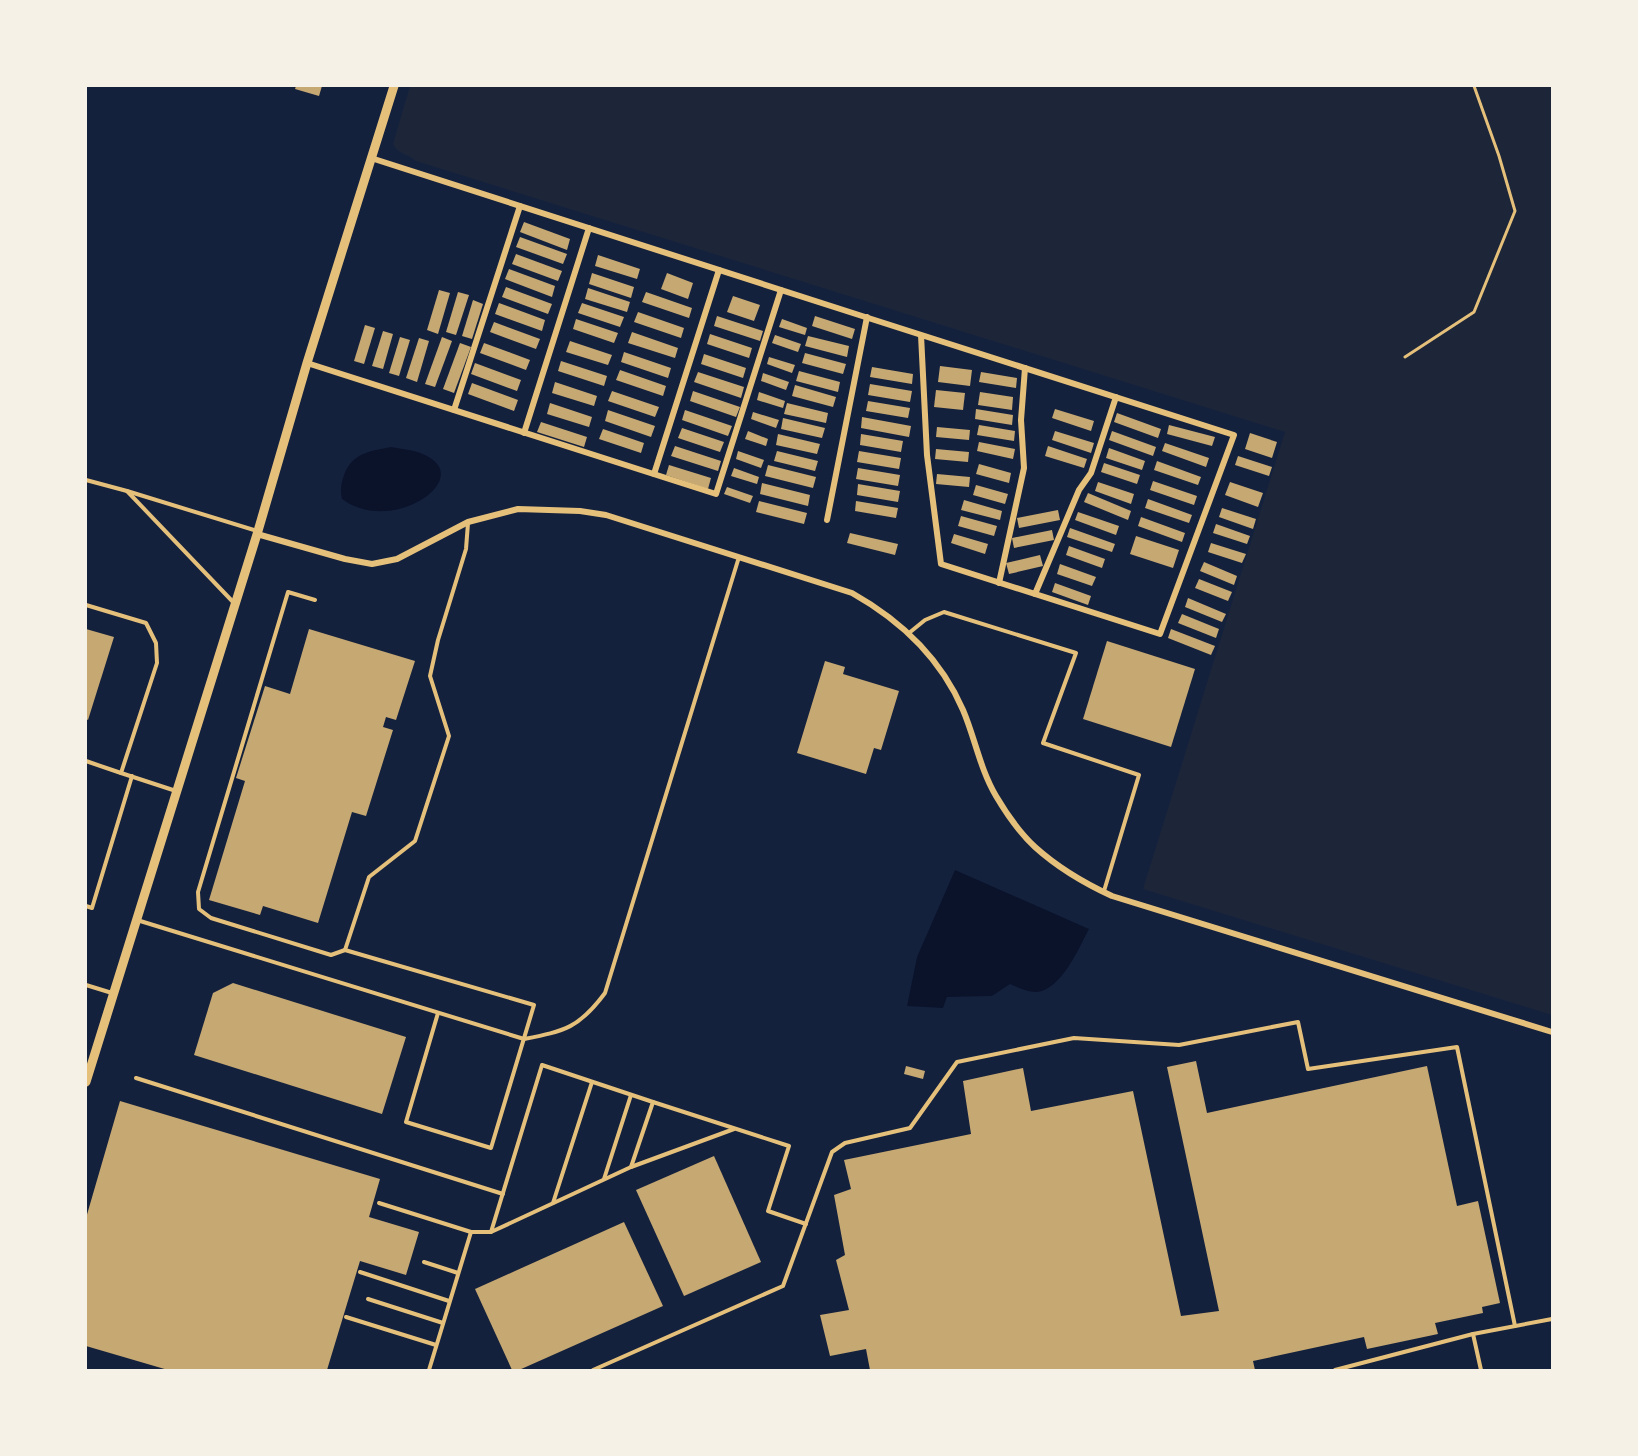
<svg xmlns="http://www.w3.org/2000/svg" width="1638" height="1456" font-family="'Space Grotesk',sans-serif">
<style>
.green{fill:#1d2539}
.water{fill:#0b132b}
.building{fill:#c6a872}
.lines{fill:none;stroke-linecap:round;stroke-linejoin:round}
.path{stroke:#e5c07b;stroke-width:3}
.service{stroke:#e5c07b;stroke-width:4}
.minor{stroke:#e5c07b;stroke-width:6}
.tertiary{stroke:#e5c07b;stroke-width:9}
</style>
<rect width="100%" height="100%" fill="#14213d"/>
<path class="green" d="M410,86h1142v929l-409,-126 142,-457 -869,-271c-8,-7 -18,-7 -23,-17z"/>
<g class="water">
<path d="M391,447c12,2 25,3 36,9 47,24 -36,80 -85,43 -2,-9 -1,-15 2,-24 8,-22 26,-24 47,-28z"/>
<path d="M955,870l134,59c-10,19 -28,61 -52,63 -10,0 -18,-4 -27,-8l-18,12 -45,1 -4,11 -36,-2 10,-49z"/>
</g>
<g class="building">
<polygon points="296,86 322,86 319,96 295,89"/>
<polygon points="524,222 570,239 567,250 520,232"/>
<polygon points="520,237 567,254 563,264 516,247"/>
<polygon points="516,254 562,271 558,281 512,264"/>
<polygon points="598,255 640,269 637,279 595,266"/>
<polygon points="509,269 555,286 552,297 505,279"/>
<polygon points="592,273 634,287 631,298 589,284"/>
<polygon points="667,273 693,283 688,299 661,289"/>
<polygon points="506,287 552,304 548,314 502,297"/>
<polygon points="588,288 630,302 627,312 585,299"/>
<polygon points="439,290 450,293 438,334 427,330"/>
<polygon points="458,292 469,295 456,335 446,332"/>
<polygon points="646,292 692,308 689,318 642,302"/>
<polygon points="733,296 760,305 754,321 727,312"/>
<polygon points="473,300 483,304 472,339 462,336"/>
<polygon points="499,303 545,320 542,331 495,314"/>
<polygon points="582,303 624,317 620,327 578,313"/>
<polygon points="638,312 684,328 681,338 634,322"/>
<polygon points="717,316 763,331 760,341 714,326"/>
<polygon points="815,316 855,329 852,339 812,326"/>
<polygon points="576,319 618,333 614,343 573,329"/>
<polygon points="782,319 807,328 805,335 779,327"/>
<polygon points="494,322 540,339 536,349 490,332"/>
<polygon points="365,325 375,328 364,364 354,361"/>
<polygon points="383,331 393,334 383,369 372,366"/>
<polygon points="632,332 678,348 675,358 628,343"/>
<polygon points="710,334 752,348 749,358 707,344"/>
<polygon points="775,335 801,344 798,352 772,343"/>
<polygon points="808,336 849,346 847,357 805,346"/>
<polygon points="400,337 410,340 399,376 389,373"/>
<polygon points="442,337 452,341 435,387 425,384"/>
<polygon points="419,338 429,341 417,382 406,378"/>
<polygon points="570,341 612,355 608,365 566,352"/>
<polygon points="460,343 471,347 454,393 443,389"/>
<polygon points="484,343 530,360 526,370 480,353"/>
<polygon points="624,352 671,368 668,378 621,362"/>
<polygon points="805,353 846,364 843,374 802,363"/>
<polygon points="704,354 746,368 743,378 701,364"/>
<polygon points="769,357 795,365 792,373 767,364"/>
<polygon points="561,361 607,376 604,386 558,371"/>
<polygon points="475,363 521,380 517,391 471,374"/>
<polygon points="940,366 972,370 970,386 938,382"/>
<polygon points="872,367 913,374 912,384 870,377"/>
<polygon points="620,370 666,386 663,396 616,380"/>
<polygon points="799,371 840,382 838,392 796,381"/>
<polygon points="698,372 744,387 741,398 694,382"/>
<polygon points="981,372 1017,378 1016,388 979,382"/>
<polygon points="763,373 789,382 786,390 761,381"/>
<polygon points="555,382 597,396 594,406 552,393"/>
<polygon points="472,383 518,400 514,411 468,394"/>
<polygon points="870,384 912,391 910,402 868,395"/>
<polygon points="795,385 836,397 833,407 792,396"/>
<polygon points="936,390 965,393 963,410 934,407"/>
<polygon points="612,391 659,407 655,417 608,401"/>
<polygon points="693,391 740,407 736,417 690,401"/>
<polygon points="759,392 785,401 783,408 757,400"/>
<polygon points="980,392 1013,397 1012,410 978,405"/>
<polygon points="868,401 910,408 908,418 866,411"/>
<polygon points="550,403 592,417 589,427 547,414"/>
<polygon points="787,403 828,413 826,423 784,414"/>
<polygon points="976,409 1013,415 1012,425 975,419"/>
<polygon points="1055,409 1094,421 1091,431 1052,418"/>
<polygon points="608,410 655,426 651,437 605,421"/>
<polygon points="685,410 732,426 728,436 682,420"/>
<polygon points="753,412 779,420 776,428 751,419"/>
<polygon points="1117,413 1161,429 1158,438 1114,422"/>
<polygon points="862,417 911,426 909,437 861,428"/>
<polygon points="783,418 825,428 822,438 781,429"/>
<polygon points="541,422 587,437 584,447 537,432"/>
<polygon points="979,425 1015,431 1014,441 977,435"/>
<polygon points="1169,425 1215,437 1212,446 1167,434"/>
<polygon points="937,427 970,430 969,440 936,437"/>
<polygon points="682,428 724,442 720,452 678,438"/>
<polygon points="603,429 644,443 641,453 599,439"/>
<polygon points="748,431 768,439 766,446 745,439"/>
<polygon points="1055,431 1094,443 1091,453 1052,440"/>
<polygon points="1112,431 1156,447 1153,456 1109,440"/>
<polygon points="1250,433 1277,442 1272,458 1245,449"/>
<polygon points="778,434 820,444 817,454 776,445"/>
<polygon points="861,434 903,441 901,452 860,445"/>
<polygon points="979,442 1015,449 1013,459 977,451"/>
<polygon points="1165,443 1209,458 1206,467 1162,451"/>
<polygon points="675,446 721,461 718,471 671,456"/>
<polygon points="1048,446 1087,459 1084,468 1045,456"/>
<polygon points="1109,448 1145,461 1142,470 1106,458"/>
<polygon points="936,449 969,452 968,462 935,459"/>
<polygon points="738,451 764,460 761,468 736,459"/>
<polygon points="777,451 818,461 815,471 774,461"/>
<polygon points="859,451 901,458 899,469 857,462"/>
<polygon points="1238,456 1272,467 1269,476 1235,465"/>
<polygon points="1157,461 1201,477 1198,485 1154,470"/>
<polygon points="1104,463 1140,475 1137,484 1101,472"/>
<polygon points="979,464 1011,473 1009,483 976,474"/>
<polygon points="669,465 711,478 708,489 666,475"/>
<polygon points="768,465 816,477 813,488 765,476"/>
<polygon points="734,468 759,477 757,484 731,476"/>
<polygon points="858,468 900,475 898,486 856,479"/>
<polygon points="937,474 970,477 969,487 936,484"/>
<polygon points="1153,481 1197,496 1194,505 1150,490"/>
<polygon points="1098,482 1134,494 1131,504 1095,491"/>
<polygon points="1230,482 1263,493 1258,507 1225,495"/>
<polygon points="762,483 810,495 808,506 760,494"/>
<polygon points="858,484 900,491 898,502 857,495"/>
<polygon points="976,485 1008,494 1005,504 973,495"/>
<polygon points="727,487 753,496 750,503 724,494"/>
<polygon points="1088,493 1131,511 1128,520 1084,502"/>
<polygon points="1148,499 1192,515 1189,523 1145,508"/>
<polygon points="964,500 1002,511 1000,520 961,510"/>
<polygon points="759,501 807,513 804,524 756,512"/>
<polygon points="856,501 898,508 896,518 855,511"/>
<polygon points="1222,508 1256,519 1253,529 1219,517"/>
<polygon points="1058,510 1060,520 1019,528 1017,518"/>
<polygon points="1078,512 1119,526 1116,535 1075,520"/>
<polygon points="961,516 997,526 994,536 958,526"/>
<polygon points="1141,517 1185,533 1182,542 1138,526"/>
<polygon points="1216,524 1250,536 1247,544 1213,533"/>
<polygon points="1070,528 1115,544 1112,552 1067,537"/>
<polygon points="1052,530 1054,540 1014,548 1012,538"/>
<polygon points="850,533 898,544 895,555 847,543"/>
<polygon points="954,534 988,544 985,554 951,543"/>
<polygon points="1136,536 1179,550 1173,568 1130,554"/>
<polygon points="1211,543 1246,554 1242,563 1208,552"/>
<polygon points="1069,546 1105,559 1102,568 1066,555"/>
<polygon points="1040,555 1043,566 1009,574 1006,563"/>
<polygon points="1204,562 1237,576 1234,585 1200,571"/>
<polygon points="1060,564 1096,577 1092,586 1057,574"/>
<polygon points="1199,579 1232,592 1228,601 1195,588"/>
<polygon points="1055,583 1091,596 1088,605 1052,592"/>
<polygon points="1188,598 1226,614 1222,622 1185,607"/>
<polygon points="1182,614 1219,629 1216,638 1178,623"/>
<polygon points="86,629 114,637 88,720 86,719"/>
<polygon points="309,629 415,661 396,720 386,717 383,727 393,730 366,816 352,812 318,923 263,906 260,915 209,900 245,781 236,778 265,686 290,694"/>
<polygon points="1171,629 1215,646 1211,655 1168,638"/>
<polygon points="1107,641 1195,669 1171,747 1083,719"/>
<polygon points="825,661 845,667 843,674 899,691 881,750 874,748 866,774 797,753"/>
<polygon points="233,983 406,1037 382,1114 194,1055 213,993"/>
<polygon points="1196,1061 1207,1113 1427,1066 1457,1206 1478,1201 1500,1303 1482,1307 1483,1313 1435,1323 1438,1334 1367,1349 1364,1337 1253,1361 1255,1370 870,1370 866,1349 830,1356 820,1315 849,1310 836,1260 845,1255 834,1195 851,1189 844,1160 971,1134 963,1081 1023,1068 1031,1111 1133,1091 1181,1316 1219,1311 1167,1067"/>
<polygon points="906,1066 925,1071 923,1079 904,1074"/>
<polygon points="120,1101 380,1179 369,1217 419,1232 406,1275 360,1261 327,1370 168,1370 86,1346 86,1218"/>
<polygon points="714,1156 761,1262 684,1296 636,1190"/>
<polygon points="624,1222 663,1306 519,1370 512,1370 475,1289"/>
</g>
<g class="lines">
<polyline class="path" points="1405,357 1474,312 1515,211 1499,156 1474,86"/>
<g class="service">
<polyline points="86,480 127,491 257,531"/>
<polyline points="127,491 234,603"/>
<polyline points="315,600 288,592 198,892 199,909 211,918 331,955 345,950"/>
<polyline points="86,605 146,623 156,643 157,663 121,773 176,791"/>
<polyline points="909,633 925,620 944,612 1076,653 1043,743 1139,775 1104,891"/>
<polyline points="86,761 121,773"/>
<polyline points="86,906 92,908 132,776"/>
<path d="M137,920l387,119c41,-8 55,-11 81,-46l134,-436"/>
<polyline points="86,985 112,993"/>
<polyline points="438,1013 406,1122 491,1148 534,1005 345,950 369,877 415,841 449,736 430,676 438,640 466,549 468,523"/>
<polyline points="136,1078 503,1194"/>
<polyline points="631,1167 734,1129"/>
<polyline points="604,1179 631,1095"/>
<polyline points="379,1203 471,1232"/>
<polyline points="553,1203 592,1082"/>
<polyline points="491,1232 542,1065 653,1102"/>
<polyline points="424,1262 458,1273"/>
<polyline points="360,1272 449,1301"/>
<polyline points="368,1299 443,1323"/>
<polyline points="346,1317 436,1345"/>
<polyline points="1473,1334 1481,1370"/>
<polyline points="429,1370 471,1232 491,1232 631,1167 653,1102 789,1146 768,1211 806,1224"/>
<polyline points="593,1370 783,1286 832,1152 845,1143 910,1128 957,1062 1074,1038 1179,1045 1298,1022 1308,1069 1457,1047 1515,1326"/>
<polyline points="1335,1370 1473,1334 1552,1319"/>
</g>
<g class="minor">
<path d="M371,158c288,93 575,185 863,277l-74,199 -219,-70 -14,-109 -6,-120"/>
<polyline points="307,363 716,494 781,290"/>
<polyline points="454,410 520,206"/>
<polyline points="524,433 589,228"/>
<polyline points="654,474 719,270"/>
<polyline points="827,520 867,317"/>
<path d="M257,534l88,25 27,5 25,-5 71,-37 50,-13 62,2 26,4 246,78c48,27 89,66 111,117 12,28 17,59 33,86 10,17 24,37 39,51 21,19 51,37 77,49l440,136"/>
<polyline points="999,583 1024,468 1021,420 1025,368"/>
<polyline points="1035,594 1079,490 1091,473 1116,397"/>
</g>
<polyline class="tertiary" points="86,1082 258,531 307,363 394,86"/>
</g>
<rect width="1638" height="1456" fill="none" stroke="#f6f1e7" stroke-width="174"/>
</svg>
